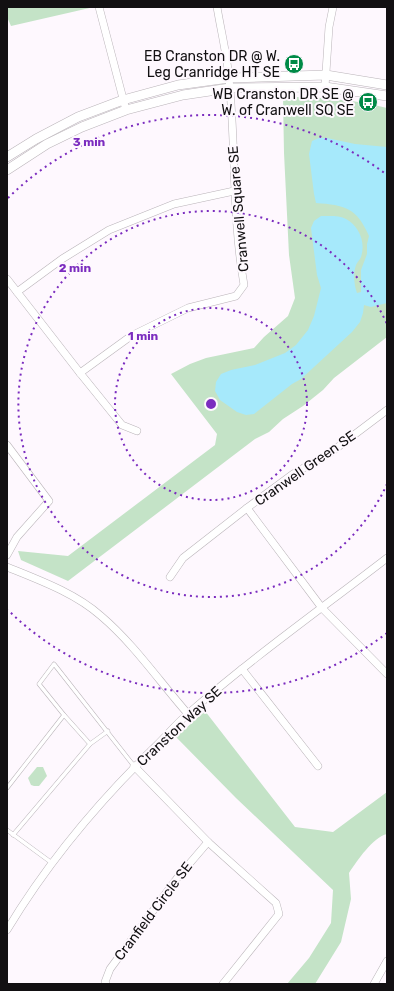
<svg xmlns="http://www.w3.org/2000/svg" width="394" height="991" font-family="Rubik,sans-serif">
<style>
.green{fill:#c4e3c7}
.water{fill:#a6e9fb}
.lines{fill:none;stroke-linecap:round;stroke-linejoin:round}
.service-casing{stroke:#bab4b9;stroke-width:4.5}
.minor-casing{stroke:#bab4b9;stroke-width:8}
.tertiary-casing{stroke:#bab4b9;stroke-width:10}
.service{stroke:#fff;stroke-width:3.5}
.minor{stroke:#fff;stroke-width:7}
.tertiary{stroke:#fff;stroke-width:9}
.ring{fill:none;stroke:#7b2cbf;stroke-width:2;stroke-dasharray:2 4}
.labels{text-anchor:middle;stroke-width:4;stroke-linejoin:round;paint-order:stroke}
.poi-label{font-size:14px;fill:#121012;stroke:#fef8fe;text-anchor:end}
.street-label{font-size:14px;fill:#121012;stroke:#fef8fe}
.centre{fill:#7b2cbf;stroke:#fef8fe;stroke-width:2}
.ring-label{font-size:12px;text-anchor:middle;font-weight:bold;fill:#7b2cbf;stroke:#fef8fe;stroke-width:4;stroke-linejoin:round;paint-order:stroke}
</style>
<rect width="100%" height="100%" fill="#fef8fe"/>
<g class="green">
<polygon points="7,7 94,7 11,26 7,17"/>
<path d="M283,97c36,0 70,2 104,11v229l-53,41 -11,12 -20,16 -20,13 -14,13 -14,7 -187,142 -47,-21 -3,-9 50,5 147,-111 2,-11 -46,-60 19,-10 16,-6 48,-10 10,-11 24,-21 7,-18 -6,-43 -5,-102z"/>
<path d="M205,711l90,116 38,5 54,-40v42c-14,3 -30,27 -38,39l2,26 -10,43 -26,42h-28l22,-26 22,-35 2,-33 -97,-92 -60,-61z"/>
<polygon points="37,767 43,767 47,776 39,786 34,786 31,785 28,778"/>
</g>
<path class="water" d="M319,138h8l28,6 32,3v156l-16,4 -7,-2 -1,8 -3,9 -8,10 -51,47 -9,5 -38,30 -8,1 -9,-3 -17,-12 -5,-9 1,-9 5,-8 10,-4 24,-5 30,-12 11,-8 12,-15 6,-14 7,-28 -4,-13 -6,-47 3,-7 7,-5c7,0 19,-1 25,3 13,7 20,23 15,38 -1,3 -4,5 -5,8 -3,8 -2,20 1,28l4,-1v-22l6,-16v-10l2,-8c-12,-28 -24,-31 -53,-33l-2,-9 -5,-40 3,-13z"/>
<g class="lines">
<defs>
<g id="service">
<polyline points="64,715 39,684 54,664 134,766"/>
<polyline points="90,744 108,731"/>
<polyline points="7,788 64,715 90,744 13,835"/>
<polyline points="7,830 52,863"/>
</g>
<g id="minor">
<polyline points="99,7 126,110"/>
<polyline points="325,87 329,27 333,7"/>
<path d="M7,279l73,94 51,-37 57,-28 48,-12 8,-11c-12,-68 -8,-138 -15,-206 -2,-24 -8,-48 -12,-72"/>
<polyline points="17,292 62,259 109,230 174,204 234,191"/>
<polyline points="80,373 122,425 137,431"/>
<polyline points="387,410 330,453 293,474 247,508 322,608 387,674"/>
<polyline points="7,445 49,501 17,537 7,555"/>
<path d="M7,567c32,13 68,26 94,49 33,28 58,65 87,98"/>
<polyline points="170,577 183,558 247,508"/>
<polyline points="242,669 318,766"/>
<polyline points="134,766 208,842 276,903 279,914 223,984"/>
<path d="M7,930c41,-68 93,-130 150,-185 11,-11 21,-23 32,-32 63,-55 132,-104 198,-155"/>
<polyline points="106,984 105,982 110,969 178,877 208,842"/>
<polyline points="374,984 387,961"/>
</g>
<g id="tertiary">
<polyline points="7,157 36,139 78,117 123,100 178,85 229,78 326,75 387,85"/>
<polyline points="7,170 47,144 82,127 126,110 183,95 230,88 325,87 387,96"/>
</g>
</defs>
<use href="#service" class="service-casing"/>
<use href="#minor" class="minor-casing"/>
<use href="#tertiary" class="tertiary-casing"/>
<use href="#service" class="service"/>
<use href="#minor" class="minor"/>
<use href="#tertiary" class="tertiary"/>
</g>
<g class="ring">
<circle cx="211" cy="404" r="96"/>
<path d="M387 484A193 193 0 1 1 387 324"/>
<path d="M387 633A289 289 0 0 1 8 610M8 198A289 289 0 0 1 387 175"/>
</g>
<defs>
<symbol id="bus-disc" viewBox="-11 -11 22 22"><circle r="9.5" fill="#008a47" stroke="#fef8fe"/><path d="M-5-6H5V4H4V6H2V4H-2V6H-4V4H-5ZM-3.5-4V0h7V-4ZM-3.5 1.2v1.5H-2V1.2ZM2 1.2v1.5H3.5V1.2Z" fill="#fff"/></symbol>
</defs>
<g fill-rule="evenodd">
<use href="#bus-disc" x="283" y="53" width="22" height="22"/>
<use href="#bus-disc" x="357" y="91" width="22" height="22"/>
</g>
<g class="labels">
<g class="poi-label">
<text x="280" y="61">EB Cranston DR @ W.<tspan x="280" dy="16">Leg Cranridge HT SE</tspan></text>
<text x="354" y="99">WB Cranston DR SE @<tspan x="354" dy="16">W. of Cranwell SQ SE</tspan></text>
</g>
<g class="street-label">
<text transform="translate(238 209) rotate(-95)" y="5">Cranwell Square SE</text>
<text transform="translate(305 468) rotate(-35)" y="5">Cranwell Green SE</text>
<text transform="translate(179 726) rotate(-43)" y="5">Cranston Way SE</text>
<text transform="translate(153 911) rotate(-53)" y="5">Cranfield Circle SE</text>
</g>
</g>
<circle cx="211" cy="404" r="6" class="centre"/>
<g class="ring-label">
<text x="89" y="146">3 min</text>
<text x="75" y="272">2 min</text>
<text x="143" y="340">1 min</text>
</g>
<rect width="394" height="991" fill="none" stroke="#121012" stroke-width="16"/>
</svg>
